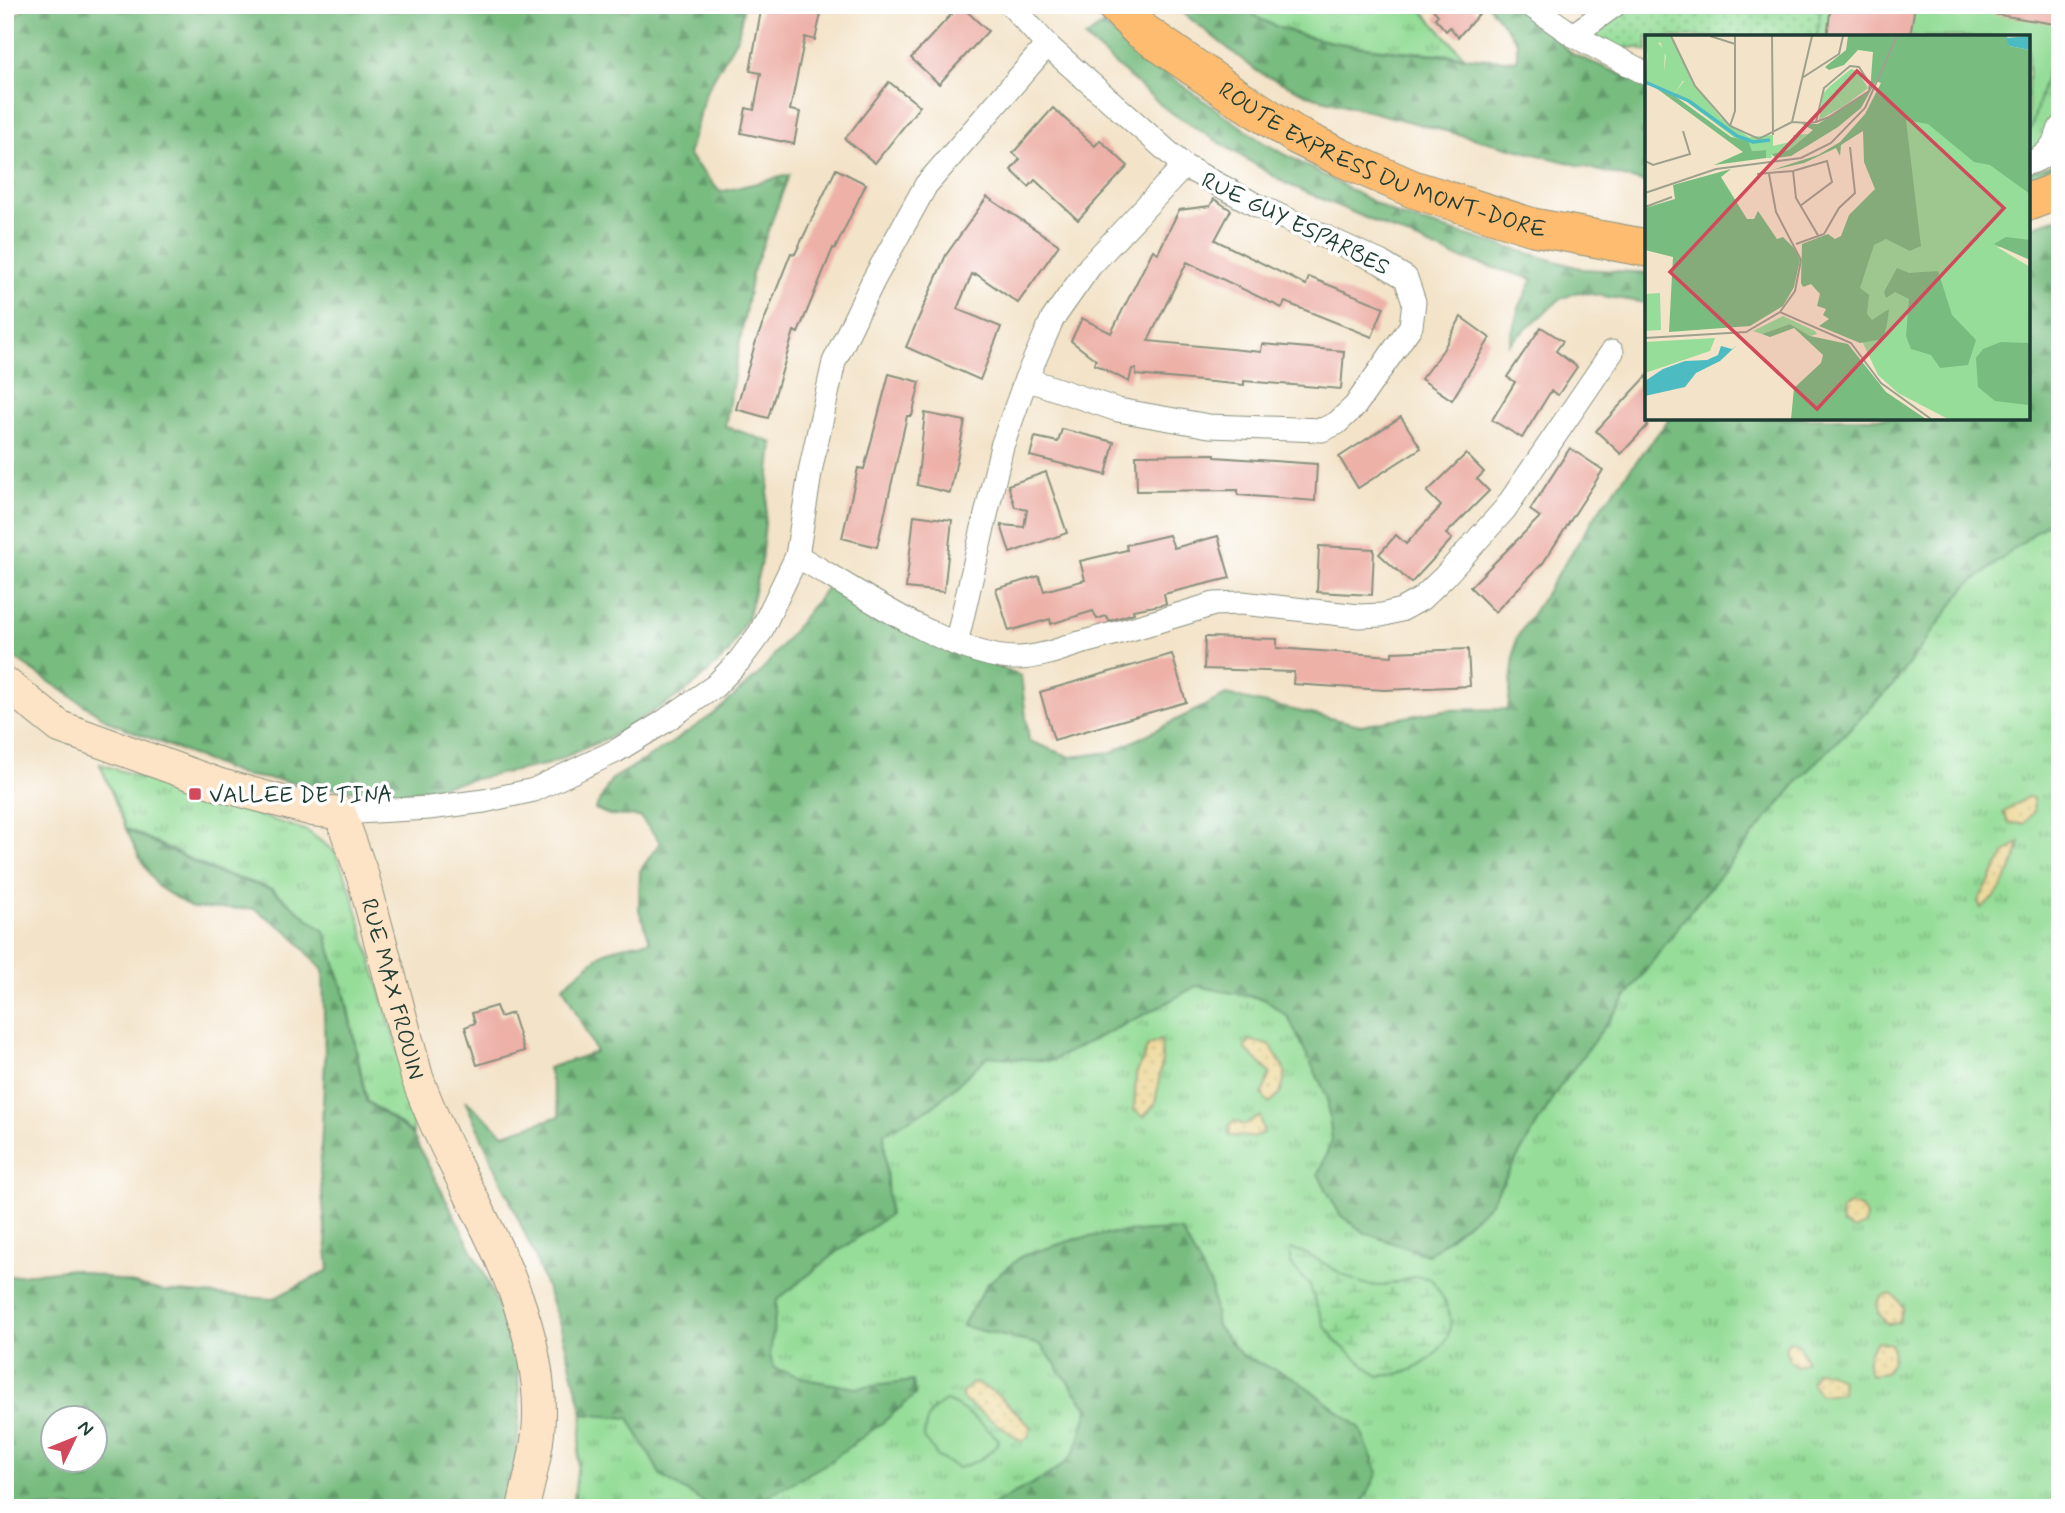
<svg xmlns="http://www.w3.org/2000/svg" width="2065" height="1513" font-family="Mynerve,sans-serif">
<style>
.grass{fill:url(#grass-tufts);stroke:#5a8d66;stroke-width:2}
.forest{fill:url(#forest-firs);stroke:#4c7c5a;stroke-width:2;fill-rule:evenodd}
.wetland{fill:url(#wetland-marsh);stroke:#5a8d66;stroke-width:2}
.sand{fill:url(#sand-dots);stroke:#868c69;stroke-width:2}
.park{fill:url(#park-dots);stroke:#5a8d66;stroke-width:2}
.pitch{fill:#95dd98;stroke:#5a8d66;stroke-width:2}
.building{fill:#edb1a8}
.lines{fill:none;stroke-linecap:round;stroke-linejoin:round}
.street-casing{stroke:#89907e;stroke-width:25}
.secondary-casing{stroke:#89907e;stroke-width:34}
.primary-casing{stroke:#89907e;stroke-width:39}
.street{stroke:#fff;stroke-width:23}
.secondary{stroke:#fee4c6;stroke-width:32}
.primary{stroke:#fdbc70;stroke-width:37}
.poi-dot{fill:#d1495b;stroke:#fff;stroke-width:2.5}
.labels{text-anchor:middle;stroke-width:7;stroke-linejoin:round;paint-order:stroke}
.street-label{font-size:23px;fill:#1f3d34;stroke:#fff}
.poi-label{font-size:23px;fill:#1f3d34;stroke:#fff;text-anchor:start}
.inset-river{fill:none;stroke:#4dbcc2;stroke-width:3.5}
.inset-road{fill:none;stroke:#9ea18d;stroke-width:2}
.view{fill:#d1495b;fill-opacity:0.15;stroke:#d1495b;stroke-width:3.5}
.inset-edge{fill:none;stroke:#1f3d34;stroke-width:3.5}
</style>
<defs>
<pattern id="grass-tufts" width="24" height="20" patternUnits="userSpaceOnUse" patternTransform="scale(1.75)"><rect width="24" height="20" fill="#95dd98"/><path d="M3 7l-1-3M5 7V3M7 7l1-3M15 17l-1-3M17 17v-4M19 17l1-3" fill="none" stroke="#79b47d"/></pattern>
<pattern id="forest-firs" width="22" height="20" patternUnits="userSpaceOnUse" patternTransform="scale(1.75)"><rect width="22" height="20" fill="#78bc80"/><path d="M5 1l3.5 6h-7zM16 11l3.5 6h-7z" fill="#629a6a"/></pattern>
<pattern id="wetland-marsh" width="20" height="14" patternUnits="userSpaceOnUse" patternTransform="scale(1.75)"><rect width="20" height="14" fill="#95dd98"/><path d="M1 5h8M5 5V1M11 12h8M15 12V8" fill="none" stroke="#79b47d"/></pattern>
<pattern id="sand-dots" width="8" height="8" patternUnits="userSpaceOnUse" patternTransform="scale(1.75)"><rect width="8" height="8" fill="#eeda9e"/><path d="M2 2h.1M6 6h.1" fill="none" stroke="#ccbc89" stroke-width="1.8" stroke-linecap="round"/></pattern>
<pattern id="park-dots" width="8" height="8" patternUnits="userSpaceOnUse" patternTransform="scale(1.75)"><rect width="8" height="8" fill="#95dd98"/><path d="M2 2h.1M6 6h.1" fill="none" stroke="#79b47d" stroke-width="1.8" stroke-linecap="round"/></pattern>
</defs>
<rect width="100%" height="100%" fill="#fff"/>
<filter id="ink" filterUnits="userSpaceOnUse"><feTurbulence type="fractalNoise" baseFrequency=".0143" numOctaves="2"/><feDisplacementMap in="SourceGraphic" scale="14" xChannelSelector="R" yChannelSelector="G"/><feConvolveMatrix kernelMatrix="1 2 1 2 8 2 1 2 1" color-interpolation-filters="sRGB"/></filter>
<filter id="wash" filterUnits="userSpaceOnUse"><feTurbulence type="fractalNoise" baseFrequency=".00686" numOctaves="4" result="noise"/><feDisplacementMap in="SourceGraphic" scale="28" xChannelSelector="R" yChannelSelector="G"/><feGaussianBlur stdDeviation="1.57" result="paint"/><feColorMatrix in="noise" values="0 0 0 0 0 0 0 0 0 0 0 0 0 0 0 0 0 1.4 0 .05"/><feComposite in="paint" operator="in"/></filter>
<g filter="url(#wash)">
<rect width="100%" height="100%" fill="#f3e3c8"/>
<g class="grass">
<path d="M1242,5h106l12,7 4,-7h53l47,51c-56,-5 -182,-9 -222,-51z"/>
<polygon points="2060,27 2060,107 2052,139 2028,157 2028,138"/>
<polygon points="2060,372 2060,1508 571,1508 574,1499 583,1414 606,1416 570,1227 1426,833 2028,418"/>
<polygon points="100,764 307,831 335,852 349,884 413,1102 413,1133 367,1101 346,998 325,932 272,889 213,870 126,828"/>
</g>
<g class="forest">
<polygon points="28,5 744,5 738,36 706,92 688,155 720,192 789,175 752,274 725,426 773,443 761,562 748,616 728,654 688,690 614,735 549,764 391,796 241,775 110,722 5,652 5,25"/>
<path d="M1173,5h69c43,47 211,50 275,56v-20l-29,-36h30l54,49 75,31v98l-333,-86 -56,-25z"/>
<polygon points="1103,25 1169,76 1264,143 1397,215 1583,269 1647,273 1647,303 1578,292 1560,299 1509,344 1519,308 1533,279 1453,256 1285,183 1167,110 1085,38"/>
<polygon points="2060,162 2060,170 2028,180 2028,172"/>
<polygon points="2060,217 2060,537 2047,523 1966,587 1892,686 1799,780 1683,920 1557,1091 1490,1204 1428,1255 1365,1233 1340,1215 1318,1174 1332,1140 1327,1096 1288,1017 1264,999 1196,986 1161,1006 1051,1061 988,1056 934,1106 884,1133 889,1215 836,1253 777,1300 770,1356 774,1368 810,1380 856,1388 913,1381 915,1395 882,1423 824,1465 747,1508 713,1508 661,1476 629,1418 583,1414 561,1328 534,1254 465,1100 504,1134 560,1116 548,1068 596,1052 563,986 603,953 622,946 650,941 639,910 640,871 660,842 640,817 609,815 595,809 611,780 667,746 715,713 760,673 831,582 932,640 1021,676 1029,741 1071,757 1112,752 1226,695 1361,725 1444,710 1508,709 1516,639 1601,507 1670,418 2028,418 2028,228"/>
<path d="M126,829l88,43 57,17 54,43 20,65 21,104 46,33 73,141 32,78 3,55 -4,54 -15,46h-496v-231l67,-8 91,22 110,8 56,-29 -9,-98 5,-112 -2,-90 -33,-37 -35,-24 -63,-1 -35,-22 -17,-28zM52,1418h42v42h-42z"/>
<path d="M1181,1230l30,56 6,40 25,30 53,22 65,50 18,45 -18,35h-371c24,-18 65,-30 83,-53 7,-8 12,-35 16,-46l-47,-64 -79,-19 25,-42 35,-28 54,-17 45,-7z"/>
</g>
<path class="wetland" d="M1290,1249c30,5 55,35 87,37 13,1 25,-7 38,-9 5,-1 11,1 16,2 18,25 30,48 6,73 -19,19 -33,22 -59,24l-40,-33 -14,-18 -15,-41 -19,-20z"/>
<g class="sand">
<polygon points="2027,797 2033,798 2034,811 2024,824 2010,823 2003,813"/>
<path d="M2020,842c-4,22 -19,55 -39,66l-3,-7 27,-47z"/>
<polygon points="1161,1040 1162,1062 1155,1104 1144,1117 1134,1110 1136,1075 1148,1046"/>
<polygon points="1250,1040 1271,1046 1286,1073 1280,1094 1269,1103 1262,1095 1270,1073 1245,1048"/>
<polygon points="1260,1116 1263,1133 1252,1137 1229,1136 1230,1125 1234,1121 1244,1125"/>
<polygon points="1850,1204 1861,1208 1866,1216 1865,1225 1854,1230 1842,1224 1841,1211"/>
<polygon points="1891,1294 1898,1299 1903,1308 1899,1323 1887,1324 1878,1312 1877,1303 1883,1296"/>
<polygon points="1789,1341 1799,1345 1806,1361 1797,1366 1789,1360 1785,1349"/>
<path d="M1877,1341l14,3c3,13 2,18 -6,29l-15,2c-4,-14 -3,-23 7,-34z"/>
<polygon points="1817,1371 1830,1373 1841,1380 1842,1393 1820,1395 1811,1382"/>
<path d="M973,1383c22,4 42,29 58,44l-2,9 -8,5 -59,-42v-6z"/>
</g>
<polygon class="park" points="1627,5 1646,5 1648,9 1654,5 1821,5 1817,37 1647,37 1647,52 1637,47 1616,50 1597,39 1595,31"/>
<g class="pitch">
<polygon points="1821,5 2060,5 2060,27 2028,138 2028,37 1817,37"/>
<path d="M946,1401c14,4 43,28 53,39 -7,16 -25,23 -41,28l-20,-11 -14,-19c1,-18 6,-29 22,-37z"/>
</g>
<g id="blocks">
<g class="building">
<polygon points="762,5 823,5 815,40 805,37 790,110 800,112 794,144 741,133 746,108 754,110 761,73 750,71"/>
<polygon points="960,5 988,31 939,84 911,58"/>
<polygon points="1429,5 1470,5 1479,14 1458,37 1450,27 1446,31 1435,18 1438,15"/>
<polygon points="1831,5 1915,5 1910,37 1827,37"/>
<polygon points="1994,5 2058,5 2055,24 1993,14"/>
<polygon points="889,82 920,106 875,163 845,139"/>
<polygon points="1053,108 1095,146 1100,140 1128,166 1078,220 1035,180 1029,187 1011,170 1020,159 1013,153"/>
<polygon points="836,169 866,184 835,249 833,248 798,333 794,331 768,418 736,409 756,341 791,253 795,254"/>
<polygon points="987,197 1059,245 1018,303 976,274 975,276 972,274 957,309 1001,327 980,380 906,347 946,255"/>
<polygon points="1214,199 1231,210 1215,240 1306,285 1309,277 1384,307 1372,337 1285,302 1282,308 1187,262 1148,341 1261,352 1262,344 1344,351 1341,389 1244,381 1244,385 1136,375 1136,369 1132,369 1129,382 1094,364 1096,360 1071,341 1082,318 1111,333 1153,250 1158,253 1179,210 1210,206"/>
<polygon points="1461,317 1490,338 1452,400 1421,379 1443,350"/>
<polygon points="1541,327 1563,341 1556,351 1577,367 1558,395 1551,391 1522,438 1492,420 1515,382 1507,377"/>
<polygon points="889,374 920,382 912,416 907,416 877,547 842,538 858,468 864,469"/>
<polygon points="1647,376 1647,426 1621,454 1596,431"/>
<polygon points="925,413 965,421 950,493 917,485"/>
<polygon points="1401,417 1421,448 1358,488 1339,457"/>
<polygon points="1062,429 1114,442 1106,475 1030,456 1035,437 1058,442"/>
<polygon points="1570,448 1603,470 1543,563 1495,612 1470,587 1540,517 1530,510"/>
<polygon points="1215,454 1215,457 1317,464 1315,501 1238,495 1238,490 1137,491 1136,455"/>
<polygon points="1466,454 1484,472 1477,479 1489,491 1446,534 1452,539 1411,583 1379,554 1396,535 1406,544 1441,506 1427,492"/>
<polygon points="1046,472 1067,533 1010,553 1001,525 1024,527 1027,510 1015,507 1008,485"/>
<polygon points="914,515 952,520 944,592 906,588"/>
<polygon points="1169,535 1174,548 1218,536 1230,578 1164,594 1166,604 1133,610 1134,613 1109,621 1106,616 1097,619 1093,611 1051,624 1050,619 1009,631 996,589 1039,576 1044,591 1085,580 1080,561 1127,550 1126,545"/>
<polygon points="1319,546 1374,549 1372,595 1317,592"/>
<polygon points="1205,637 1277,639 1277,648 1392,656 1392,652 1468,649 1470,686 1384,690 1293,684 1294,672 1204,669"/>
<polygon points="1172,654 1186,702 1054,740 1040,692"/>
<polygon points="496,1006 500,1017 512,1013 524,1051 477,1065 465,1027 475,1023 472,1013"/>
</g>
</g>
</g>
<g filter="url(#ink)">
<use href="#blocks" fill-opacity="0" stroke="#89907e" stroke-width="2"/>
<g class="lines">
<defs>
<g id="street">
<polyline points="1011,5 1047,45 1184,166 1256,205 1380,262 1406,278 1414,302 1411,326 1355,406 1337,423 1322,430 1209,426 1118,410 1026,379"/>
<polyline points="1530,5 1573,35 1647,74"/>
<polyline points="1573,35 1615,5"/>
<path d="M2028,163c17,-4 27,-18 32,-35"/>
<path d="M797,556c54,31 160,104 221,102 20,0 43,-9 62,-15 45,-12 89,-25 134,-39l28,-1 117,13 23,-1 19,-5 20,-11 23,-22 61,-68 107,-157"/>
<polyline points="956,644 1002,446 1026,379 1052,320 1090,266 1184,166"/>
<polyline points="340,813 429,808 484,801 534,790 616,751 662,723 715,686 739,661 760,633 797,556 811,467 834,362 873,281 926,185 1047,45"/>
</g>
<g id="secondary">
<path id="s1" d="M5,683l55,44 160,58 93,25 27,3 23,64 54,200c39,112 123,213 122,337 0,31 -9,63 -16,94"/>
</g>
<g id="primary">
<path id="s2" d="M1115,5l24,24 92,64 66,43 45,22 71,31 120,38 114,21"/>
<polyline points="2028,202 2060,190"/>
</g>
</defs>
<use href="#street" class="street-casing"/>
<use href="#secondary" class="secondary-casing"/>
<use href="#primary" class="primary-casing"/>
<use href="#street" class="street"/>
<use href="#secondary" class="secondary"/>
<use href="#primary" class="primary"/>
</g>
</g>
<rect class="poi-dot" x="188" y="787" width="14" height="14" rx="3.5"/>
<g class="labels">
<g class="street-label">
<text dy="8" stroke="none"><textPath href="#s2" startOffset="313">ROUTE EXPRESS DU MONT-DORE</textPath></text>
<text transform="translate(1296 223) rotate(26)" y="8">RUE GUY ESPARBES</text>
<text dy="8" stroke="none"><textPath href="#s1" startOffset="548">RUE MAX FROUIN</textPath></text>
</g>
<g class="poi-label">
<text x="209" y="802">VALLEE DE TINA</text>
</g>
</g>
<g transform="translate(1645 35)">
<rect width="385" height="385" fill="#f3e3c8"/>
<path d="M0,1h26l24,50 26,32 28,19 24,-2v11l21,-5 -1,-6 15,-1 -19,16 -18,4 1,4h-6l-1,-8 -13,1 -77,-58 9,-12 -20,-10 2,-15 -6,-14 -12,9 -3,14zM248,70l137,70v74l-33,-2 33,20v152h-82l-50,-26 -20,-18 -16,-34 -21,-14 39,-119zM138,281l32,15 2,3 -7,2 -20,-12 -28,10 -9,-3z" fill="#95dd98"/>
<path d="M203,1h159l2,10 21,4v144l-40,-29 -16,-3 -46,-38 -22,-4 15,126 -11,5 -24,-12 -12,6 -14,43 9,7 -2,19 5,6 17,-11 -2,15 -4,15 -23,4 -41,-17 10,-7 -6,-4 3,-6 -9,-3 3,-12 -9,-10 -8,3 -2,-4 1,-39 26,-10 7,5 6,-3 8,-21 26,-26 -11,-27 -1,-31 -22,14 -1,11 -4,-8 -32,15 -32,7 46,-15 22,-13 25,-28 16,-31 -5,-2 -15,27 -23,19 -47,29 -15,2 -5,-4 18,-4 24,-20 -11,-6h16l52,-33 3,-39 -15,-2 -14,15 -15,5 -4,-3 21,-17zM11,53l16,6 59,43 17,4 4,10 14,-1v8l-52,7 29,-13zM86,134l-10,8 26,42h7l4,-8 19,28 6,-2 11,11 6,12 -6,27 -11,19 -33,20 -81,6 4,-75 -28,-7v-42l30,-9 -2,-14zM361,202l24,3v20l-36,-16zM252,233l12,5 29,-2 14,44 24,25 -8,25 -28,3 -9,-13 -20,-6 -5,-13 3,-37 -14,-7 -9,6 -2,-6zM145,289l20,12 38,8 38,48 40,27h-135l3,-31 27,-25 2,-8 -29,-27 -24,9 -8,-3zM356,307l29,1 -2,62 -33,-4 -17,-14 -2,-29 7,-9z" fill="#78bc80"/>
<path d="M11,6l9,9 -1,21 20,8 -9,14 -30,-12 3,-30z" fill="#95dd98"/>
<path d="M184,52l15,19 -25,14 4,-26z" fill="#95dd98"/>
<path d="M206,34l6,2 11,17 -24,18 -15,-19zM15,258l1,37 -16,1v-37zM70,303l-5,13 -65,22v-31z" fill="#95dd98"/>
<path d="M385,1v14l-21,-4 -3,-8zM92,310l-17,16 -24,12 -11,14 -40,9v-15l18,-12 22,-8 22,-1 11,-5 3,-9 11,3z" fill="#4dbcc2"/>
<path class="inset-river" d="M0,47l44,19 48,35 16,6 17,-2"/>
<path class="inset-road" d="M26,1l24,50 35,40 29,13 33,-17M65,1l25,8M127,1l1,99M157,43l37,-24 4,-18M147,87l16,1 8,-1 13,-5 40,-26 1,-7 -11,-17 -9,-1 -26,22 -8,34M147,87l20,-86M85,91l5,-15v-75M0,126l8,4 37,-11 -7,-23M148,136l3,27 23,39M112,139l36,-3 34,-10 5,21 -32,24M124,139l7,38 25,48 -6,31 -15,21M0,158l71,-24 85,-11 30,-15 34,-35 32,-72M0,172l27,-10M151,209l28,-10 15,-26 16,-15 -5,-46M0,303l101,-6 34,-20 71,31 30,40 50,36"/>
<path class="view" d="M212,36l147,137 -187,201 -147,-137z"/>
<rect width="385" height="385" class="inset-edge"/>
</g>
<rect width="2065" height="1513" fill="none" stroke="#fff" stroke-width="28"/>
<g transform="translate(74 1439) rotate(47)"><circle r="33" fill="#ffffff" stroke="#a5b1ae" stroke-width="2"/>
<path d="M0-5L12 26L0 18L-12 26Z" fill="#d1495b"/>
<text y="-10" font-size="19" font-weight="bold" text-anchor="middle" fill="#1f3d34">N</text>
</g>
</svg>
